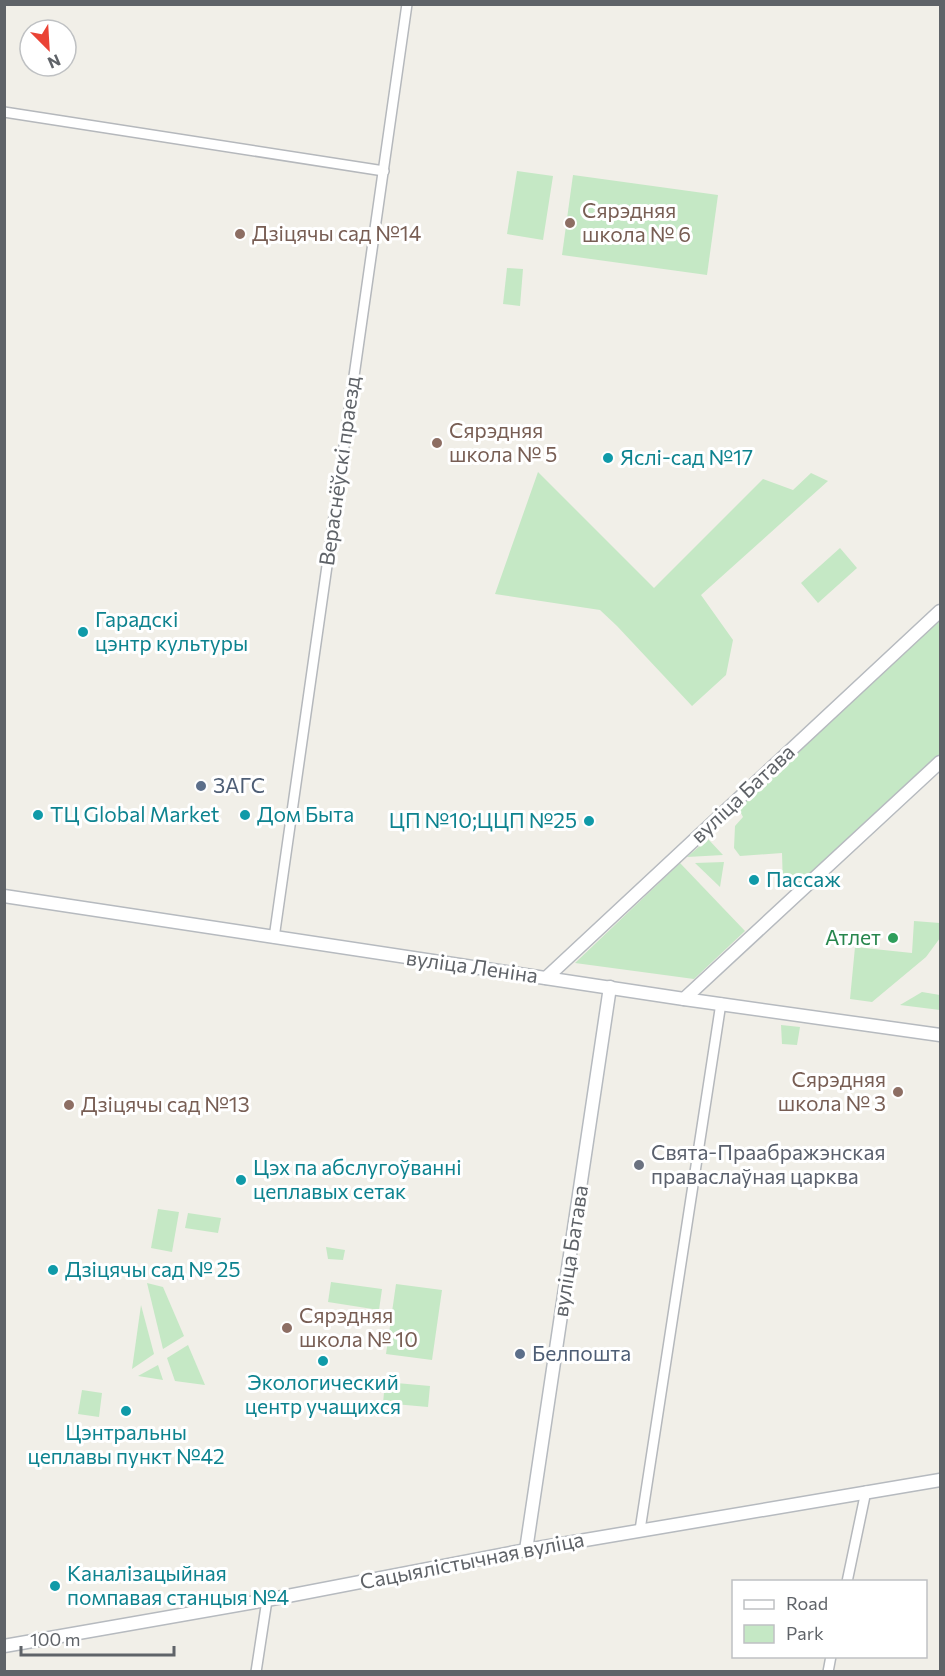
<svg xmlns="http://www.w3.org/2000/svg" width="945" height="1676" font-family="Commissioner,sans-serif">
<style>
.green{fill:#c5e8c5}
.lines{fill:none;stroke-linecap:round;stroke-linejoin:round}
.street-casing{stroke:#b5b8bc;stroke-width:12}
.secondary-casing{stroke:#b6babf;stroke-width:15}
.street{stroke:#fff;stroke-width:9}
.secondary{stroke:#fff;stroke-width:12}
.education-dot{fill:#8d6e63;stroke:#fff;stroke-width:2}
.culture-dot{fill:#0f9aa8;stroke:#fff;stroke-width:2}
.service-dot{fill:#5c6f8a;stroke:#fff;stroke-width:2}
.leisure-dot{fill:#2e9e5b;stroke:#fff;stroke-width:2}
.worship-dot{fill:#6b7280;stroke:#fff;stroke-width:2}
.labels{text-anchor:middle;stroke-width:6;stroke-linejoin:round;paint-order:stroke}
.education-label{font-size:21px;fill:#785e54;stroke:#fff;text-anchor:start}
.culture-label{font-size:21px;fill:#0d838f;stroke:#fff;text-anchor:start}
.street-label{font-size:21px;fill:#5f6368;stroke:#fff}
.service-label{font-size:21px;fill:#4e5e75;stroke:#fff;text-anchor:start}
.leisure-label{font-size:21px;fill:#27864d;stroke:#fff;text-anchor:end}
.worship-label{font-size:21px;fill:#5b616d;stroke:#fff;text-anchor:start}
</style>
<rect width="100%" height="100%" fill="#f1efe8"/>
<g class="green">
<polygon points="517,171 553,176 543,240 507,234"/>
<polygon points="573,175 718,195 707,275 562,255"/>
<polygon points="507,268 523,269 520,306 503,304"/>
<polygon points="538,472 654,588 763,479 793,490 811,473 828,481 701,595 733,640 726,675 692,706 617,626 600,610 495,594"/>
<polygon points="840,548 857,568 818,603 801,583"/>
<polygon points="940,620 940,757 802,885 783,886 782,853 740,856 734,848 735,826 743,817 738,807"/>
<polygon points="708,839 723,855 687,857"/>
<polygon points="724,862 720,887 695,863"/>
<polygon points="680,863 745,931 694,979 575,963"/>
<polygon points="914,921 940,923 940,938 926,957 872,1002 850,999 855,947 912,953"/>
<polygon points="922,992 940,995 940,1010 900,1005"/>
<polygon points="781,1025 800,1027 797,1045 782,1044"/>
<polygon points="158,1209 179,1212 172,1252 151,1248"/>
<polygon points="188,1213 221,1218 218,1233 185,1228"/>
<polygon points="326,1247 345,1250 343,1260 328,1259"/>
<polygon points="331,1282 382,1289 379,1310 328,1302"/>
<polygon points="147,1283 163,1287 184,1336 163,1349"/>
<polygon points="396,1284 442,1290 432,1360 386,1354"/>
<polygon points="141,1305 154,1354 132,1369"/>
<polygon points="188,1345 205,1385 175,1381 167,1358"/>
<polygon points="158,1365 163,1380 138,1376"/>
<polygon points="385,1382 430,1386 428,1407 383,1403"/>
<polygon points="82,1390 102,1393 99,1417 78,1414"/>
</g>
<g class="lines">
<defs>
<g id="street">
<polyline points="4,112 384,171"/>
<polyline points="274,938 407,4"/>
<polyline points="640,1530 721,1003"/>
<polyline points="847,1582 866,1491"/>
<polyline points="256,1672 267,1600"/>
<polyline points="828,1672 831,1656"/>
</g>
<g id="secondary">
<polyline points="4,896 684,999 940,1035"/>
<polyline points="546,978 940,611"/>
<polyline points="684,999 940,762"/>
<polyline points="526,1550 610,987"/>
<polyline points="4,1646 272,1599 526,1550 940,1480"/>
</g>
</defs>
<use href="#street" class="street-casing"/>
<use href="#secondary" class="secondary-casing"/>
<use href="#street" class="street"/>
<use href="#secondary" class="secondary"/>
</g>
<g class="education-dot">
<circle cx="570" cy="223" r="6"/>
<circle cx="240" cy="234" r="6"/>
<circle cx="437" cy="443" r="6"/>
<circle cx="898" cy="1092" r="6"/>
<circle cx="69" cy="1105" r="6"/>
<circle cx="287" cy="1328" r="6"/>
</g>
<g class="culture-dot">
<circle cx="608" cy="458" r="6"/>
<circle cx="83" cy="632" r="6"/>
<circle cx="38" cy="815" r="6"/>
<circle cx="245" cy="815" r="6"/>
<circle cx="589" cy="821" r="6"/>
<circle cx="754" cy="880" r="6"/>
<circle cx="241" cy="1180" r="6"/>
<circle cx="53" cy="1270" r="6"/>
<circle cx="323" cy="1361" r="6"/>
<circle cx="126" cy="1411" r="6"/>
<circle cx="55" cy="1586" r="6"/>
</g>
<g class="service-dot">
<circle cx="201" cy="786" r="6"/>
<circle cx="520" cy="1354" r="6"/>
</g>
<circle class="leisure-dot" cx="893" cy="938" r="6"/>
<circle class="worship-dot" cx="639" cy="1165" r="6"/>
<g class="labels">
<g class="education-label">
<text x="582" y="218">Сярэдняя<tspan x="582" dy="24">школа № 6</tspan></text>
<text x="252" y="241">Дзіцячы сад №14</text>
<text x="449" y="438">Сярэдняя<tspan x="449" dy="24">школа № 5</tspan></text>
<text x="886" y="1087" text-anchor="end">Сярэдняя<tspan x="886" dy="24">школа № 3</tspan></text>
<text x="81" y="1112">Дзіцячы сад №13</text>
<text x="299" y="1323">Сярэдняя<tspan x="299" dy="24">школа № 10</tspan></text>
</g>
<g class="culture-label">
<text x="620" y="465">Яслі-сад №17</text>
<text x="95" y="627">Гарадскі<tspan x="95" dy="24">цэнтр культуры</tspan></text>
<text x="50" y="822">ТЦ Global Market</text>
<text x="257" y="822">Дом Быта</text>
<text x="577" y="828" text-anchor="end">ЦП №10;ЦЦП №25</text>
<text x="766" y="887">Пассаж</text>
<text x="253" y="1175">Цэх па абслугоўванні<tspan x="253" dy="24">цеплавых сетак</tspan></text>
<text x="65" y="1277">Дзіцячы сад № 25</text>
<text x="323" y="1390" text-anchor="middle">Экологический<tspan x="323" dy="24">центр учащихся</tspan></text>
<text x="126" y="1440" text-anchor="middle">Цэнтральны<tspan x="126" dy="24">цеплавы пункт №42</tspan></text>
<text x="67" y="1581">Каналізацыйная<tspan x="67" dy="24">помпавая станцыя №4</tspan></text>
</g>
<g class="street-label">
<text transform="translate(340 471) rotate(-82)" y="7">Вераснёўскі праезд</text>
<text transform="translate(743 794) rotate(-43)" y="7">вуліца Батава</text>
<text transform="translate(472 967) rotate(8)" y="7">вуліца Леніна</text>
<text transform="translate(571 1251) rotate(-81)" y="7">вуліца Батава</text>
<text transform="translate(472 1561) rotate(-11)" y="7">Сацыялістычная вуліца</text>
</g>
<g class="service-label">
<text x="213" y="793">ЗАГС</text>
<text x="532" y="1361">Белпошта</text>
</g>
<g class="leisure-label">
<text x="881" y="945">Атлет</text>
</g>
<g class="worship-label">
<text x="651" y="1160">Свята-Праабражэнская<tspan x="651" dy="24">праваслаўная царква</tspan></text>
</g>
</g>
<rect width="945" height="1676" fill="none" stroke="#5f6368" stroke-width="12"/>
<rect x="732" y="1580" width="195" height="78" fill="#ffffff" stroke="#bfc1c3" stroke-width="1.5"/>
<rect x="744" y="1600" width="30" height="9" fill="#ffffff" stroke="#bfc1c3" stroke-width="1.5"/>
<text x="786" y="1610" font-size="18" fill="#5f6368">Road</text>
<rect x="744" y="1625" width="30" height="18" fill="#c5e8c5" stroke="#bfc1c3" stroke-width="1.5"/>
<text x="786" y="1640" font-size="18" fill="#5f6368">Park</text>
<g transform="translate(48 48) rotate(156)"><circle r="28" fill="#ffffff" stroke="#bfc1c3" stroke-width="1.5"/>
<path d="M0-4.5L10 22L0 15L-10 22Z" fill="#ea4335"/>
<text y="-9" font-size="16" font-weight="bold" text-anchor="middle" fill="#5f6368">N</text>
</g>
<path d="M21 1646v9h153v-9" fill="none" stroke="#5f6368" stroke-width="3"/>
<text x="30" y="1646" font-size="18" fill="#5f6368" stroke="#ffffff" stroke-width="4.5" paint-order="stroke">100 m</text>
</svg>
